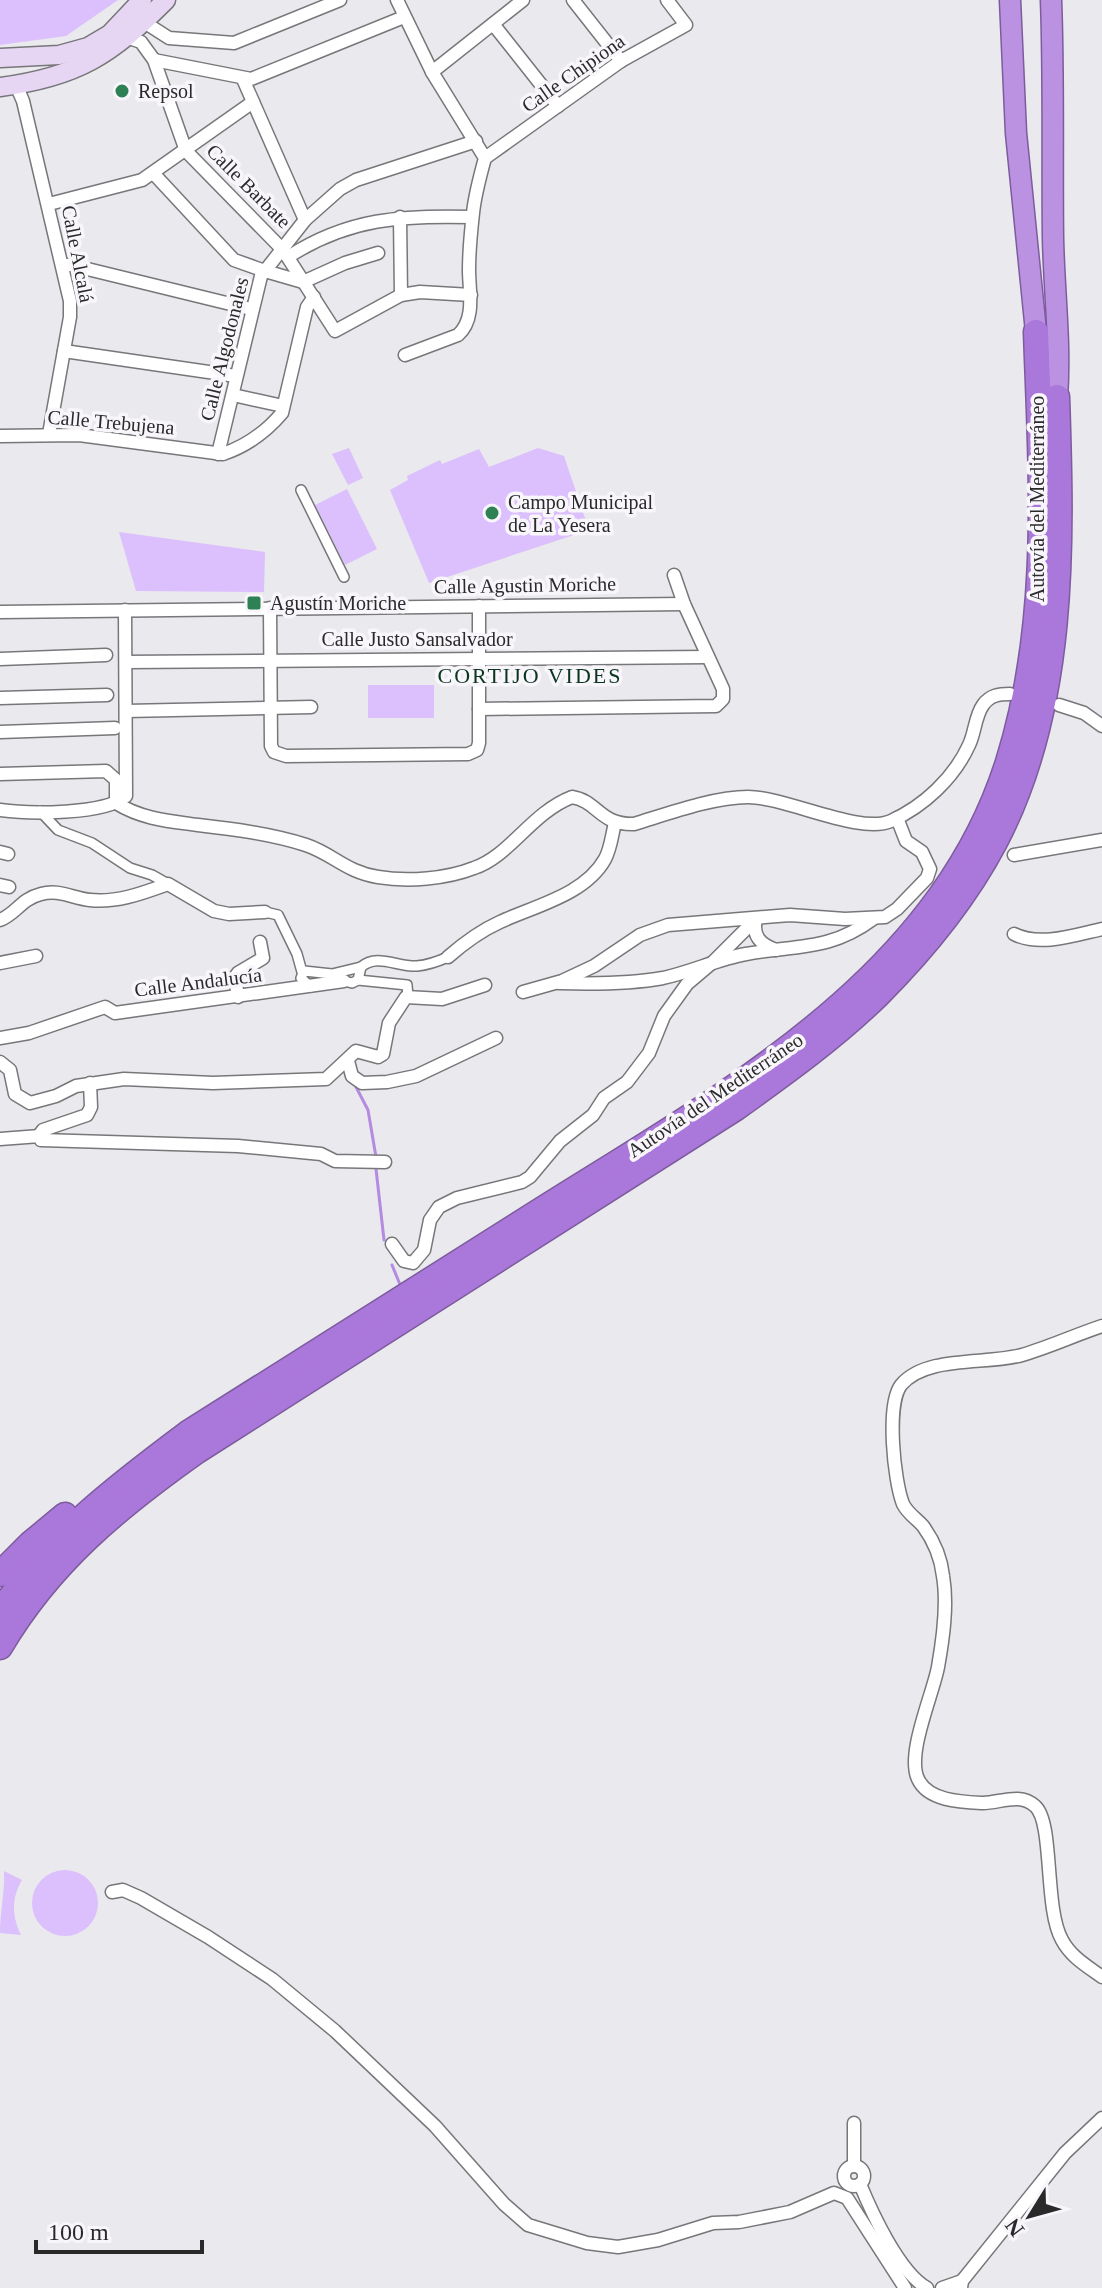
<svg xmlns="http://www.w3.org/2000/svg" width="1102" height="2288" font-family="'Times New Roman',serif">
<style>
.green{fill:#dcbffd}
.lines{fill:none;stroke-linecap:round;stroke-linejoin:round}
.stream{stroke:#b58be1;stroke-width:3}
.pedestrian-casing{stroke:#777679;stroke-width:12}
.minor-casing{stroke:#777679;stroke-width:15}
.secondary-casing{stroke:#777679;stroke-width:21}
.trunk-casing{stroke:#7d5c9d;stroke-width:23}
.motorway-casing{stroke:#7d5c9d;stroke-width:27}
.pedestrian{stroke:#fff;stroke-width:9}
.minor{stroke:#fff;stroke-width:12}
.secondary{stroke:#e6d6f4;stroke-width:18}
.trunk{stroke:#bb92e2;stroke-width:20}
.motorway{stroke:#aa77db;stroke-width:24}
.poi-dot{fill:#2d8154;stroke:#f8f6fa;stroke-width:3}
.labels{text-anchor:middle;stroke-width:7;stroke-linejoin:round;paint-order:stroke}
.street-label{font-size:20px;fill:#2a2a2b;stroke:#f8f6fa}
.poi-label{font-size:20px;fill:#2a2a2b;stroke:#f8f6fa;text-anchor:start}
.neighbourhood-label{font-size:22px;letter-spacing:2px;fill:#0c351f;stroke:#f8f6fa}
</style>
<rect width="100%" height="100%" fill="#eae9ed"/>
<g class="green">
<polygon points="0,0 118,0 66,36 0,45"/>
<polygon points="349,448 363,478 348,485 332,454"/>
<polygon points="538,448 564,456 589,530 429,583 390,490 408,480 407,476 440,460 442,464 479,449 489,467"/>
<polygon points="347,489 377,549 345,565 315,505"/>
<polygon points="119,532 265,552 264,592 136,591"/>
<rect x="368" y="685" width="66" height="33"/>
<circle cx="65" cy="1903" r="33"/>
<path d="M4,1871l18,9c-11,19 -10,36 -1,55l-21,-2c0,-22 5,-40 4,-62z"/>
</g>
<g class="lines">
<g class="stream">
<polyline points="355,1085 368,1110 376,1157"/>
<polyline points="376,1169 384,1240"/>
<polyline points="392,1265 401,1287"/>
</g>
<defs>
<g id="pedestrian">
<polyline points="301,490 344,577"/>
<polyline points="40,811 58,830 92,843 130,868 152,875 168,884"/>
<polyline points="265,912 278,915 297,954 302,972"/>
<polyline points="358,980 407,985 408,997"/>
<path d="M344,981l8,2 6,-3 3,-13c16,-14 36,0 56,-1 11,-1 22,-5 31,-9"/>
<polyline points="311,987 301,978 304,971 332,974 361,967"/>
</g>
<g id="minor">
<path d="M397,0l35,72 53,86c-5,18 -10,36 -12,55 -2,18 -4,38 -4,57 0,21 7,49 -11,65l-53,20"/>
<polyline points="573,0 621,61"/>
<polyline points="144,22 169,38 234,43 340,0"/>
<polyline points="493,24 558,106"/>
<polyline points="126,37 141,42 154,60 186,151 283,250 335,331 401,295 420,292 471,295"/>
<polyline points="154,60 251,79 404,17"/>
<polyline points="432,72 523,0"/>
<polyline points="243,79 305,220"/>
<polyline points="16,85 23,101 70,301 70,317 49,434"/>
<polyline points="485,158 621,61 686,25 667,0"/>
<polyline points="154,174 234,260 265,271 303,282 345,263 378,253"/>
<polyline points="49,204 142,180 253,102"/>
<polyline points="400,217 401,295"/>
<path d="M288,257c60,-39 115,-42 184,-40"/>
<polyline points="63,265 71,265 251,309"/>
<polyline points="64,351 236,376"/>
<polyline points="233,395 283,406"/>
<path d="M0,436l79,-1 144,19c23,-8 43,-22 59,-41l25,-106 7,-10"/>
<polyline points="218,454 261,276 305,220 340,189 356,180 476,141"/>
<polyline points="270,608 271,746 274,752 286,756 468,754 477,750 479,743 479,606"/>
<polyline points="0,612 684,604"/>
<polyline points="0,659 106,655"/>
<polyline points="126,662 708,657"/>
<polyline points="0,698 107,695"/>
<polyline points="1059,705 1084,713 1102,726"/>
<polyline points="479,709 716,706 723,699 723,689 684,604 674,575"/>
<polyline points="126,711 311,707"/>
<polyline points="0,732 115,728"/>
<polyline points="0,774 106,771 116,780 116,803"/>
<path d="M116,803c26,16 52,18 82,22 35,4 74,9 108,20 27,9 40,27 72,32 30,5 68,2 96,-9 36,-12 57,-55 98,-71 26,4 27,28 62,27 33,-10 79,-27 114,-27 38,0 112,38 143,24 33,-15 63,-43 78,-76 6,-12 6,-29 14,-40 7,-10 16,-11 27,-11"/>
<path d="M0,810c28,4 105,5 126,-14l-1,-186"/>
<polyline points="0,852 8,854"/>
<polyline points="1014,855 1102,840"/>
<polyline points="0,885 9,887"/>
<path d="M0,920c16,-6 21,-21 41,-26 18,-5 31,4 49,6 27,3 53,-7 78,-16l46,27 15,3 36,-2"/>
<path d="M1014,934c26,13 61,1 88,-5"/>
<path d="M448,957c16,-14 32,-26 52,-35 34,-16 85,-27 105,-63 6,-11 7,-25 10,-36"/>
<polyline points="0,963 36,956"/>
<path d="M559,983c34,1 71,1 104,-5 28,-6 55,-19 83,-24 50,-9 84,-3 127,-35"/>
<polyline points="523,992 562,981 594,966 640,935 668,925 790,915 845,919 885,917 897,909 927,878 930,869 922,852 906,841 897,818"/>
<polyline points="238,997 235,977 238,973 263,958 260,942"/>
<polyline points="0,1038 29,1033 105,1007 115,1013 344,981"/>
<polyline points="348,1061 352,1076 362,1083 387,1082 416,1076 496,1038"/>
<polyline points="0,1062 10,1070 15,1094 30,1103 56,1096 76,1086 124,1079 213,1083 326,1079 356,1051 378,1057 383,1054 389,1023 406,997 442,999 485,985"/>
<polyline points="90,1083 91,1107 87,1115 43,1130 40,1134 41,1140 238,1146 321,1154 335,1161 385,1162"/>
<polyline points="0,1139 40,1136"/>
<path d="M392,1244l12,17 9,2 11,-13 6,-30 9,-13 18,-9 65,-16 8,-5 30,-36 33,-26 11,-17 23,-16 22,-29 15,-37 23,-32 26,-22 43,-43c-4,17 4,25 20,31"/>
<path d="M1102,1326c-27,9 -53,21 -80,29 -35,10 -96,0 -121,30 -15,20 -7,96 2,119 5,10 13,14 20,22 11,15 18,32 20,50 5,29 0,63 -5,91 -5,27 -32,87 -20,112 10,22 43,23 65,24 17,0 37,-11 52,3 19,16 9,103 27,134 9,17 25,26 40,37"/>
<polyline points="112,1892 123,1890 141,1898 208,1937 272,1979 335,2031 435,2126 504,2204 528,2225 587,2243 618,2247 658,2240 713,2223 739,2222 790,2212 834,2193 847,2198 905,2288"/>
<polyline points="854,2166 854,2123"/>
<circle cx="854" cy="2176" r="10"/>
<path d="M860,2184c12,29 39,88 67,104"/>
<polyline points="942,2288 962,2281"/>
<polyline points="961,2288 962,2281 1065,2153 1102,2118"/>
</g>
<g id="secondary">
<polyline points="0,58 59,55 88,47 110,34 142,0"/>
<path d="M0,87c78,-10 111,-32 166,-87"/>
</g>
<g id="trunk">
<polyline points="1010,0 1016,133 1036,332"/>
<path d="M1051,0c3,79 1,159 2,238 1,53 8,106 4,159"/>
</g>
<g id="motorway">
<polyline points="0,1574 30,1544 65,1515"/>
<path d="M0,1612c54,-78 113,-123 188,-179 116,-73 232,-146 347,-219 183,-116 403,-231 473,-452 44,-140 33,-287 28,-430"/>
<path d="M0,1647c50,-85 118,-140 197,-196l539,-343c49,-35 99,-71 142,-113 46,-46 87,-96 117,-153 71,-135 67,-297 62,-445"/>
</g>
</defs>
<use href="#pedestrian" class="pedestrian-casing"/>
<use href="#minor" class="minor-casing"/>
<use href="#secondary" class="secondary-casing"/>
<use href="#trunk" class="trunk-casing"/>
<use href="#motorway" class="motorway-casing"/>
<use href="#pedestrian" class="pedestrian"/>
<use href="#minor" class="minor"/>
<use href="#secondary" class="secondary"/>
<use href="#trunk" class="trunk"/>
<use href="#motorway" class="motorway"/>
</g>
<g class="poi-dot">
<circle cx="122" cy="91" r="8"/>
<circle cx="492" cy="513" r="8"/>
<rect x="246" y="595" width="16" height="16" rx="4"/>
</g>
<g class="labels">
<g class="street-label">
<text transform="translate(573 73) rotate(-35)" y="7">Calle Chipiona</text>
<text transform="translate(249 186) rotate(45)" y="7">Calle Barbate</text>
<text transform="translate(78 254) rotate(79)" y="7">Calle Alcalá</text>
<text transform="translate(224 349) rotate(-76)" y="7">Calle Algodonales</text>
<text transform="translate(111 422) rotate(5)" y="7">Calle Trebujena</text>
<text transform="translate(1037 499) rotate(-90)" y="7">Autovía del Mediterráneo</text>
<text transform="translate(525 585) rotate(-1)" y="7">Calle Agustin Moriche</text>
<text x="417" y="646">Calle Justo Sansalvador</text>
<text transform="translate(198 982) rotate(-7)" y="7">Calle Andalucía</text>
<text transform="translate(715 1095) rotate(-34)" y="7">Autovía del Mediterráneo</text>
</g>
<g class="poi-label">
<text x="138" y="98">Repsol</text>
<text x="508" y="509">Campo Municipal<tspan x="508" dy="23">de La Yesera</tspan></text>
<text x="270" y="610">Agustín Moriche</text>
</g>
<g class="neighbourhood-label">
<text x="530" y="683">CORTIJO VIDES</text>
</g>
</g>
<g transform="translate(1030 2216) rotate(233)" stroke="#f8f6fa" stroke-width="6" paint-order="stroke">
<path d="M0-6L14 30L0 20L-14 30Z" fill="#2a2a2b"/>
<text y="-12" font-size="22" font-weight="bold" text-anchor="middle" fill="#2a2a2b">N</text>
</g>
<path d="M36 2240v12h166v-12" fill="none" stroke="#2a2a2b" stroke-width="4"/>
<text x="48" y="2240" font-size="24" fill="#2a2a2b" stroke="#f8f6fa" stroke-width="6" paint-order="stroke">100 m</text>
</svg>
